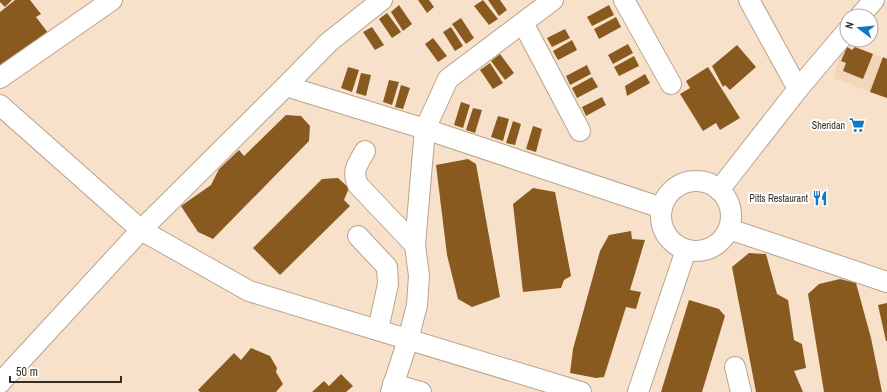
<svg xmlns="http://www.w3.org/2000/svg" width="887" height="392" font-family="'Archivo Narrow',sans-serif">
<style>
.built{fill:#f2d6b9}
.building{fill:#885a1f}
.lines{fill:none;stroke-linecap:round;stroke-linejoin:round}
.minor-casing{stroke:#b9a48e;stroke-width:22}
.minor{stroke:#fff;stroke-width:20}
.labels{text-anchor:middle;stroke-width:4;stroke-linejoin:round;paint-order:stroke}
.poi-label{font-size:10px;fill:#362d24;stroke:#fff;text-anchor:end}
</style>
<rect width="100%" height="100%" fill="#f8e1ca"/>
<polygon class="built" points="843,42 887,59 887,98 834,78"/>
<g class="building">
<polygon points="0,0 12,0 5,7 0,2"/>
<polygon points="15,0 30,0 41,14 36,17 52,38 0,79 0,12"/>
<polygon points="418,0 429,0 434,7 427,13"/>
<polygon points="483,0 498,19 489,25 474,6"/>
<polygon points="488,0 500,0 507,10 499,16"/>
<polygon points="399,5 412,24 403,31 391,12"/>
<polygon points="609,5 614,15 592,26 587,17"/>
<polygon points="387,13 401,32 392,38 379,19"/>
<polygon points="616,17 621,27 599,39 594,29"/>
<polygon points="461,18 474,38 466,44 452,24"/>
<polygon points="372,27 384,45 375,50 363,32"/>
<polygon points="451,27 463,46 455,51 443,32"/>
<polygon points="565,29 570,38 552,47 547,38"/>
<polygon points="433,38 447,56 438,62 425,44"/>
<polygon points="572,40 577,50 558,60 553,51"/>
<polygon points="628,44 633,53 613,64 608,55"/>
<polygon points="737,45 756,67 730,90 725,85 723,87 712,66"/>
<polygon points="847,47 852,50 855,47 873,54 863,79 843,71 846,63 841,61"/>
<polygon points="500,54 514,73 505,80 491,61"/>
<polygon points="634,56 639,66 619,76 614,67"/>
<polygon points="883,57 887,59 887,98 870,92"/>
<polygon points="490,63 503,83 493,89 480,70"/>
<polygon points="587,65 591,74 570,85 566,76"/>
<polygon points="348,67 359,70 352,92 341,88"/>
<polygon points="708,67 740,118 720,130 716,123 703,131 680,94 690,88 686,81"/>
<polygon points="361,73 371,75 366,96 356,93"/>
<polygon points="645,74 650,83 627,96 625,86"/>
<polygon points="592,77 598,87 577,98 572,88"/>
<polygon points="389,80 399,82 392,105 383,102"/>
<polygon points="401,85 410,88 403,109 395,107"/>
<polygon points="602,97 606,105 586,116 582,107"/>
<polygon points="461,102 470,105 463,128 454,125"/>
<polygon points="473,108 482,110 475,133 466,130"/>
<polygon points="286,115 301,116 310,126 309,141 213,239 198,232 181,206 211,185 219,169 239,150 244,156"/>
<polygon points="498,116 509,119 503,141 491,137"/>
<polygon points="513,121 521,124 515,145 506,143"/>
<polygon points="533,126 542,129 536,152 526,149"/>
<polygon points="468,159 476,164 500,297 472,307 458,299 447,255 436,165"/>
<polygon points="338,178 349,188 344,200 350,206 280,275 253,248 322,179"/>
<polygon points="533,188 555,192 571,276 564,280 561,288 523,292 513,204"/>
<polygon points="631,231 632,239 645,240 630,290 641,292 636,309 626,307 604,377 596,378 570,373 573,349 600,251 609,235"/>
<polygon points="749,253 766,254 777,294 788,300 794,340 802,344 806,368 794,371 803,392 756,392 732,267"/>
<polygon points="840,279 856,283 871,338 882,392 824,392 808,294 819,284"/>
<polygon points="689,300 719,309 725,316 702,392 661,392"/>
<polygon points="887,303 887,341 886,341 878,305"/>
<polygon points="251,348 270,356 277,368 276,372 283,384 276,392 200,392 198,390 234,353 241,360"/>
<polygon points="341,374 353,386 346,392 312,392 324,381 329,386"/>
</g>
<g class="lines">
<defs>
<g id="minor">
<polyline points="624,0 671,84"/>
<polyline points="749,0 798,89"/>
<polyline points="860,16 874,0"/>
<polyline points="523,23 580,131"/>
<polyline points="0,78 112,0"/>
<polyline points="286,86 425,129 662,208"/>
<polyline points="0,105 141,230 249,291 581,392"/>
<path d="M365,151c-7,13 -14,20 -7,34l57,60"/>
<circle cx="696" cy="216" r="35"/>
<polyline points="719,190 798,89 847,31"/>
<polyline points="729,229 887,282"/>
<polyline points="358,236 387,267 388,284 378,330"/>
<polyline points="735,367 741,392"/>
<polyline points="0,383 141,230 286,86 329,42 382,0"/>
<polyline points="393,384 421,392"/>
<polyline points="391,392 408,340 417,305 419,276 415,245 425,129 448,79 553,0"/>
<polyline points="638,392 686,250"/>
</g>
</defs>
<use href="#minor" class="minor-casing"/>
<use href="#minor" class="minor"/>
</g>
<defs>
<symbol id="supermarket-bare" viewBox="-9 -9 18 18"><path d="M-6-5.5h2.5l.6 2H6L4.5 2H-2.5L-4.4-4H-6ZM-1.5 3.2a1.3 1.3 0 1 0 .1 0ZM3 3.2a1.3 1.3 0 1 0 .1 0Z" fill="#1576c2" stroke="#fff" stroke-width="2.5" paint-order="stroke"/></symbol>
<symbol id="restaurant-bare" viewBox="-9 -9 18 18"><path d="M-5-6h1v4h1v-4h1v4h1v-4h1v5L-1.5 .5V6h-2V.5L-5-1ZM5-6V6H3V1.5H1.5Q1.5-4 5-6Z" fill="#1576c2" stroke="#fff" stroke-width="2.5" paint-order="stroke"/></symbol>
</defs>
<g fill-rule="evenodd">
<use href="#supermarket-bare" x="846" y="114" width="22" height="22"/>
<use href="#restaurant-bare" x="809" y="187" width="22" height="22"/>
</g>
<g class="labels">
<g class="poi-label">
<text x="845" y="129">Sheridan</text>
<text x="808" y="202">Pitts Restaurant</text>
</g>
</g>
<g transform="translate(859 28) rotate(286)"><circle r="19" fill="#ffffff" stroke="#afaba7"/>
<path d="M0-3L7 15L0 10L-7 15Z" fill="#1576c2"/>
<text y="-6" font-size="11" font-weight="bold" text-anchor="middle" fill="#362d24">N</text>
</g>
<path d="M10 376v6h111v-6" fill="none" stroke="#362d24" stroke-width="2"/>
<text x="16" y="376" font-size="12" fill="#362d24" stroke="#ffffff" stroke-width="3" paint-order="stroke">50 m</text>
</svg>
